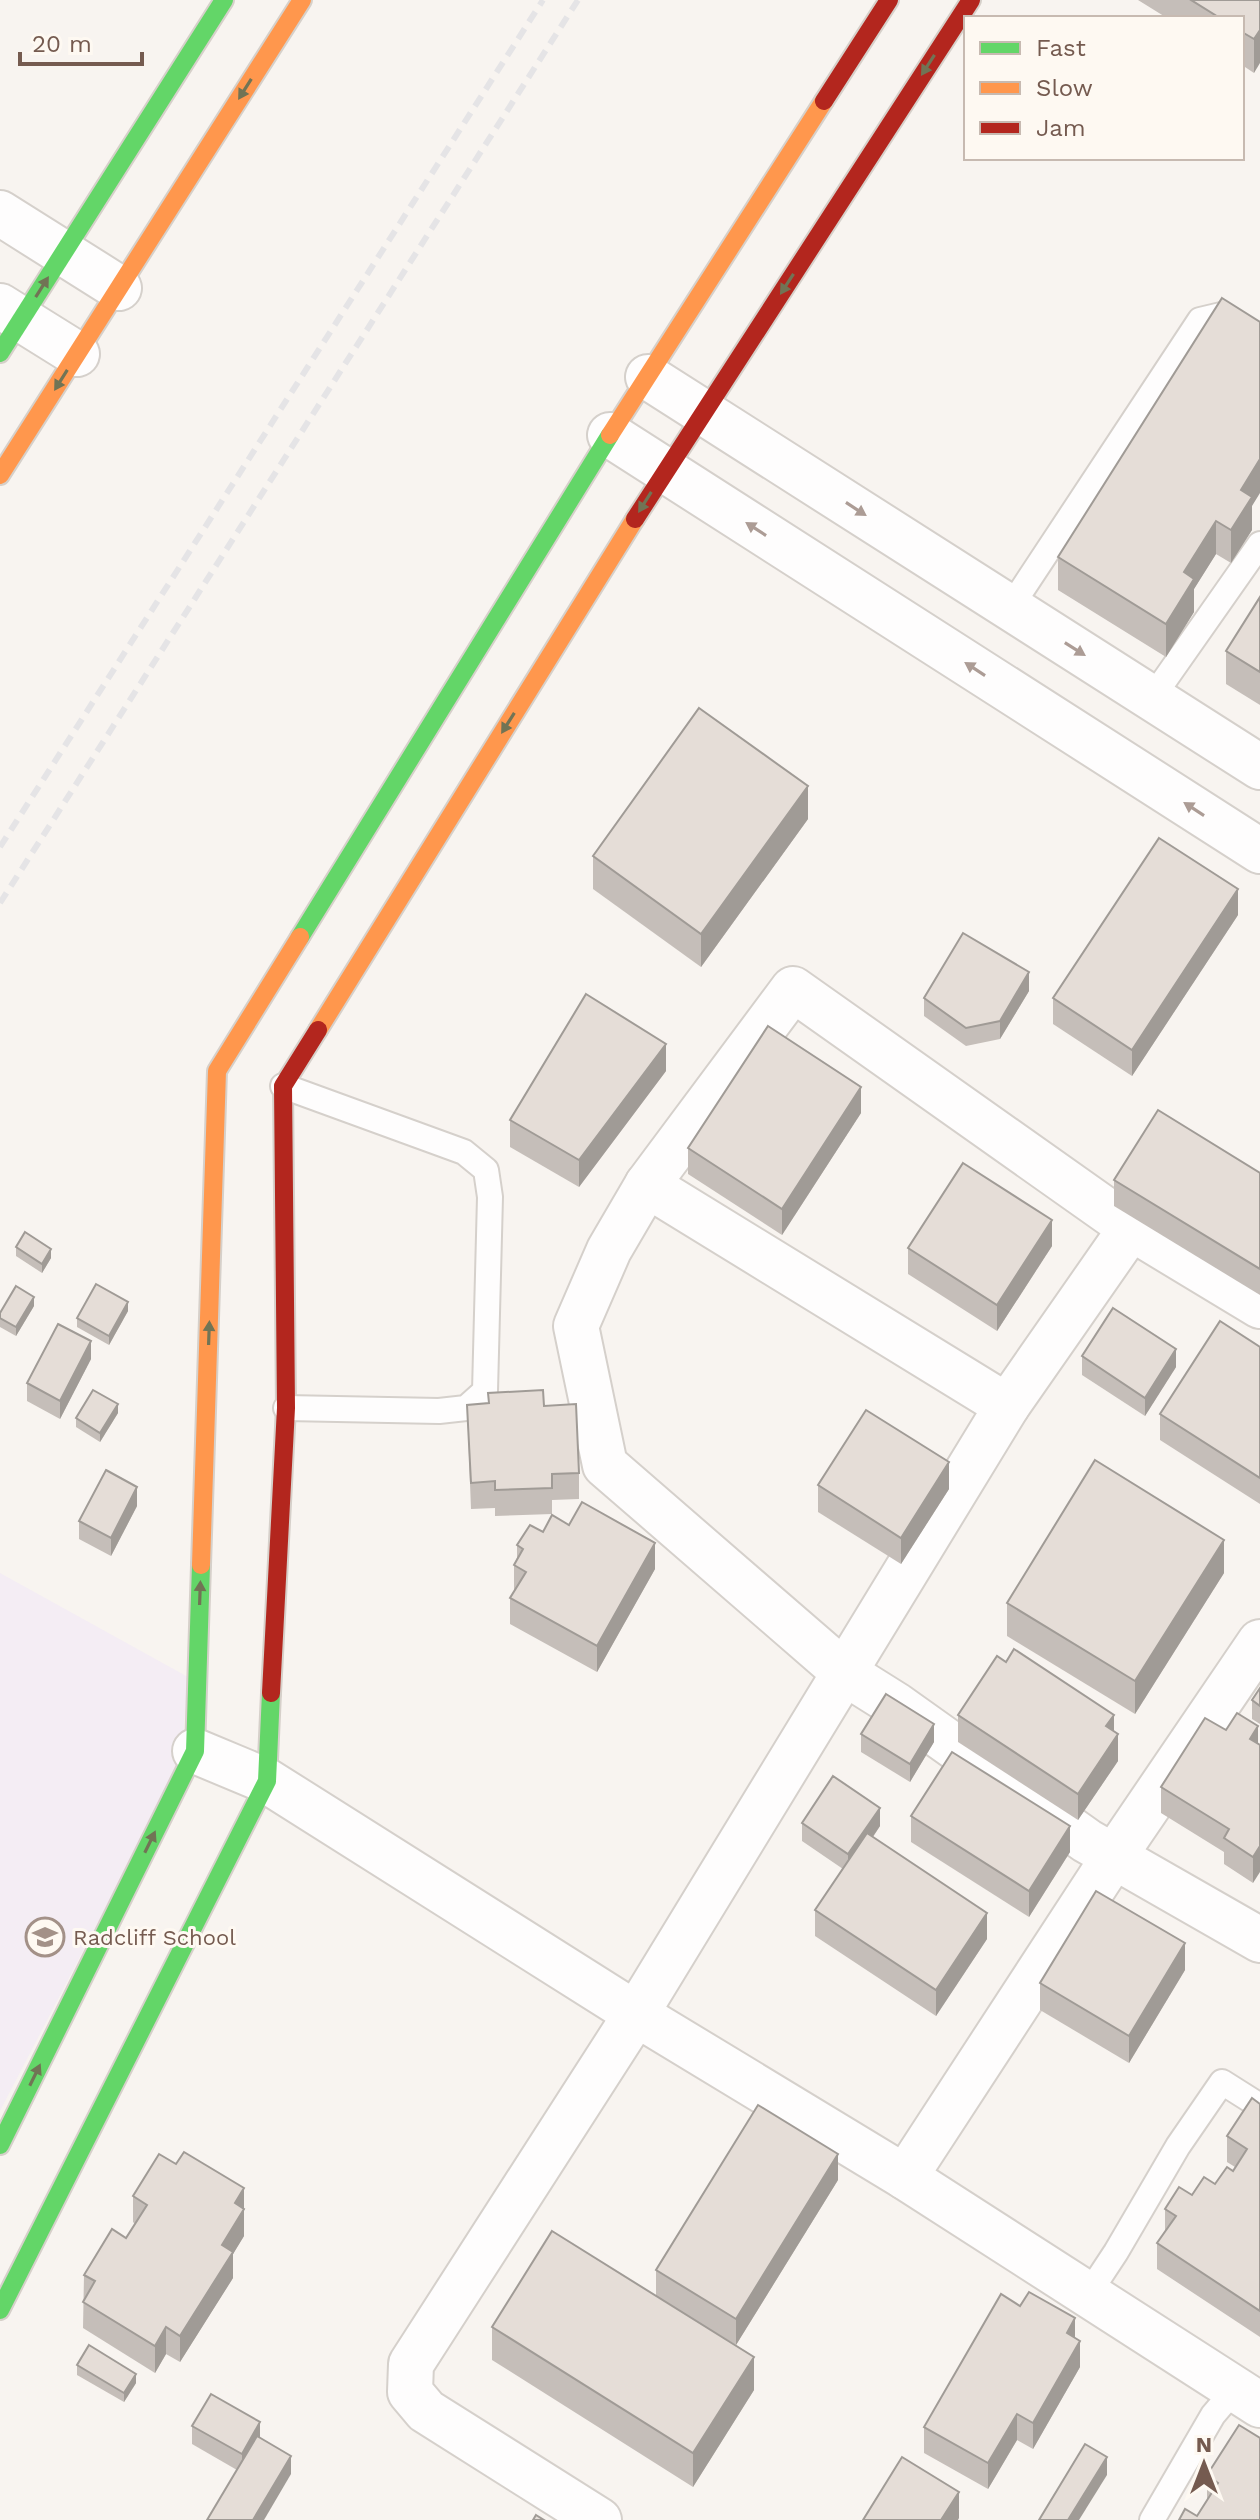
<svg xmlns="http://www.w3.org/2000/svg" width="1260" height="2520" font-family="'Work Sans',sans-serif">
<style>
.education{fill:#f4edf4}
.lines{fill:none;stroke-linecap:round;stroke-linejoin:round}
.lane-casing{stroke:#d5d0cb;stroke-width:28}
.street-casing{stroke:#d5d0cb;stroke-width:48}
.fast-casing{stroke:#d6d0ca;stroke-width:22}
.slow-casing{stroke:#d6d0ca;stroke-width:22}
.jam-casing{stroke:#d6d0ca;stroke-width:22}
.lane{stroke:#fefdfd;stroke-width:24}
.street{stroke:#fefdfd;stroke-width:44}
.fast{stroke:#63d668;stroke-width:18}
.slow{stroke:#ff974d;stroke-width:18}
.jam{stroke:#b3261e;stroke-width:18}
.rail{stroke:#e5e4e6;stroke-width:6;stroke-dasharray:12 8;stroke-linecap:butt}
.wall{fill:#c5beb9}
.shaded-wall{fill:#a09b96}
.building{fill:#e5ddd7;stroke:#a09b96;stroke-width:2}
.oneway{fill:#717455}
.oneway2{fill:#ac9c95}
.labels{text-anchor:middle;stroke-width:6;stroke-linejoin:round;paint-order:stroke}
.poi-label{font-size:22px;fill:#755b50;stroke:#fef9f2;text-anchor:start}
</style>
<rect width="100%" height="100%" fill="#f8f4f0"/>
<polygon class="education" points="0,1573 188,1677 181,1762 0,2111"/>
<g class="lines">
<defs>
<g id="lane">
<polyline points="1010,608 1200,320 1221,315 1260,340"/>
<polyline points="1152,698 1260,544"/>
<polyline points="283,1086 464,1152 486,1170 490,1197 485,1391 466,1408 439,1411 286,1408"/>
<polyline points="1087,2296 1116,2252 1178,2146 1222,2082 1260,2106"/>
<polyline points="1152,2520 1213,2415 1236,2388"/>
</g>
<g id="street">
<polyline points="0,213 119,288"/>
<polyline points="0,306 77,354"/>
<polyline points="648,377 1260,767"/>
<polyline points="610,435 1260,851"/>
<polyline points="1260,1306 1131,1228 793,989 647,1185 609,1250 576,1326 605,1465 845,1673 896,1705 1087,1841 1260,1940"/>
<polyline points="1007,1406 1131,1228"/>
<polyline points="195,1751 267,1781 636,2014 905,2177 1260,2405"/>
<polyline points="905,2177 1113,1858 1260,1642"/>
<polyline points="599,2520 426,2411 410,2392 411,2364 636,2014 1007,1406 647,1185"/>
</g>
<g id="fast">
<polyline points="0,353 224,0"/>
<polyline points="300,937 610,435"/>
<polyline points="0,2145 195,1751 201,1565"/>
<polyline points="0,2310 267,1781 271,1693"/>
</g>
<g id="slow">
<polyline points="610,435 824,101"/>
<polyline points="0,475 302,0"/>
<polyline points="318,1030 635,519"/>
<polyline points="201,1565 217,1071 300,937"/>
</g>
<g id="jam">
<polyline points="824,101 889,0"/>
<polyline points="635,519 971,0"/>
<polyline points="271,1693 286,1408 283,1086 318,1030"/>
</g>
</defs>
<use href="#lane" class="lane-casing"/>
<use href="#street" class="street-casing"/>
<use href="#fast" class="fast-casing"/>
<use href="#slow" class="slow-casing"/>
<use href="#jam" class="jam-casing"/>
<use href="#lane" class="lane"/>
<use href="#street" class="street"/>
<use href="#fast" class="fast"/>
<use href="#slow" class="slow"/>
<use href="#jam" class="jam"/>
<g class="rail">
<polyline points="0,847 543,0"/>
<polyline points="0,903 578,0"/>
</g>
</g>
<g class="wall">
<polygon points="1138,0 1260,0 1254,73 1242,65 1242,18 1167,18"/>
<polygon points="1252,506 1252,530 1231,563 1216,554 1194,589 1194,612 1166,657 1058,590 1058,557"/>
<polygon points="1260,597 1260,705 1226,684 1226,651"/>
<polygon points="808,819 701,967 593,889 593,856"/>
<polygon points="1238,915 1132,1076 1053,1024 1053,998"/>
<polygon points="1029,991 1000,1039 966,1046 924,1016 924,998"/>
<polygon points="666,1071 579,1187 510,1147 510,1120"/>
<polygon points="861,1113 782,1235 688,1174 688,1148"/>
<polygon points="1260,1173 1260,1295 1114,1206 1114,1180"/>
<polygon points="1052,1246 997,1331 908,1274 908,1248"/>
<polygon points="16,1247 51,1258 42,1273 16,1256"/>
<polygon points="34,1306 16,1336 0,1327 0,1313"/>
<polygon points="128,1311 109,1345 77,1327 77,1318"/>
<polygon points="1260,1347 1260,1504 1160,1440 1160,1414"/>
<polygon points="1082,1356 1176,1367 1145,1416 1082,1375"/>
<polygon points="91,1359 60,1419 27,1401 27,1383"/>
<polygon points="488,1393 544,1406 579,1473 579,1499 552,1500 552,1514 495,1516 495,1508 471,1509 467,1405 488,1403"/>
<polygon points="118,1413 100,1442 76,1427 76,1418"/>
<polygon points="818,1485 949,1489 901,1564 818,1512"/>
<polygon points="137,1506 111,1556 79,1539 79,1521"/>
<polygon points="543,1532 655,1569 597,1672 510,1624 510,1598 514,1591 514,1565 517,1558 517,1545"/>
<polygon points="1224,1573 1135,1714 1007,1636 1007,1603"/>
<polygon points="1260,1688 1260,1724 1252,1719 1252,1700"/>
<polygon points="958,1715 1114,1731 1118,1761 1078,1820 958,1742"/>
<polygon points="1258,1726 1253,1883 1224,1864 1224,1852 1161,1813 1161,1787 1226,1730"/>
<polygon points="861,1734 934,1742 910,1782 861,1752"/>
<polygon points="911,1816 1070,1852 1029,1917 911,1842"/>
<polygon points="802,1823 880,1826 873,1837 987,1939 936,2016 815,1936 815,1910 843,1869 802,1841"/>
<polygon points="1185,1970 1129,2063 1040,2010 1040,1983"/>
<polygon points="1260,2104 1260,2337 1157,2269 1157,2243 1165,2232 1165,2209 1215,2184 1233,2171 1235,2167 1227,2162 1227,2136"/>
<polygon points="176,2164 244,2188 244,2236 233,2254 233,2278 180,2362 166,2354 155,2373 83,2328 84,2275 126,2238 135,2224 133,2222 133,2196"/>
<polygon points="838,2180 736,2345 676,2309 754,2390 693,2487 492,2360 492,2327 656,2296 656,2270"/>
<polygon points="1075,2338 1080,2367 1033,2449 1017,2440 988,2489 924,2453 924,2427"/>
<polygon points="77,2365 136,2383 124,2402 77,2375"/>
<polygon points="192,2426 260,2438 291,2474 237,2470 192,2444"/>
<polygon points="1260,2438 1197,2516 1207,2500 1207,2475"/>
</g>
<g class="shaded-wall">
<polygon points="1260,30 1260,63 1254,73 1254,39"/>
<polygon points="1260,459 1260,493 1252,506 1252,530 1231,563 1231,530 1241,490"/>
<polygon points="1216,521 1216,554 1194,589 1194,612 1166,657 1166,624 1184,572"/>
<polygon points="808,786 808,819 701,967 701,934"/>
<polygon points="1238,889 1238,915 1132,1076 1132,1050"/>
<polygon points="1029,972 1029,991 1000,1039 1000,1021"/>
<polygon points="666,1044 666,1071 579,1187 579,1160"/>
<polygon points="861,1087 861,1113 782,1235 782,1209"/>
<polygon points="1052,1220 1052,1246 997,1331 997,1305"/>
<polygon points="51,1249 51,1258 42,1273 42,1264"/>
<polygon points="34,1297 34,1306 16,1336 16,1327"/>
<polygon points="128,1302 128,1311 109,1345 109,1336"/>
<polygon points="91,1341 91,1359 60,1419 60,1401"/>
<polygon points="1176,1349 1176,1367 1145,1416 1145,1398"/>
<polygon points="118,1404 118,1413 100,1442 100,1433"/>
<polygon points="949,1462 949,1489 901,1564 901,1538"/>
<polygon points="137,1487 137,1506 111,1556 111,1538"/>
<polygon points="1224,1540 1224,1573 1135,1714 1135,1681"/>
<polygon points="655,1543 655,1569 597,1672 597,1646"/>
<polygon points="1114,1715 1114,1741 1106,1726"/>
<polygon points="934,1724 934,1742 910,1782 910,1764"/>
<polygon points="1258,1726 1258,1752 1250,1739"/>
<polygon points="1118,1734 1118,1761 1078,1820 1078,1794"/>
<polygon points="880,1808 880,1826 848,1873 848,1854"/>
<polygon points="1070,1826 1070,1852 1029,1917 1029,1891"/>
<polygon points="1260,1846 1260,1872 1253,1883 1253,1857"/>
<polygon points="987,1913 987,1939 936,2016 936,1990"/>
<polygon points="1185,1943 1185,1970 1129,2063 1129,2036"/>
<polygon points="838,2154 838,2180 736,2345 736,2319"/>
<polygon points="244,2188 244,2236 233,2254 233,2278 180,2362 180,2336 222,2245 235,2203"/>
<polygon points="1075,2318 1075,2344 1067,2333"/>
<polygon points="166,2327 166,2354 155,2373 155,2346"/>
<polygon points="1080,2341 1080,2367 1033,2449 1033,2423"/>
<polygon points="754,2357 754,2390 693,2487 693,2453"/>
<polygon points="136,2374 136,2383 124,2402 124,2393"/>
<polygon points="1017,2414 1017,2440 988,2489 988,2463"/>
<polygon points="260,2422 260,2440 242,2472 242,2454"/>
<polygon points="291,2456 291,2474 264,2520 253,2520"/>
<polygon points="1107,2457 1107,2475 1079,2520 1068,2520"/>
<polygon points="959,2492 959,2518 958,2520 941,2520"/>
</g>
<g class="building">
<polygon points="1191,0 1260,0 1260,30 1254,39 1242,32 1242,18 1220,18"/>
<polygon points="1222,298 1260,322 1260,459 1241,490 1252,497 1231,530 1216,521 1184,572 1194,579 1166,624 1058,557"/>
<polygon points="1260,597 1260,672 1226,651"/>
<polygon points="699,708 808,786 701,934 593,856"/>
<polygon points="1159,838 1238,889 1132,1050 1053,998"/>
<polygon points="963,933 1029,972 1000,1021 966,1028 924,998"/>
<polygon points="586,994 666,1044 579,1160 510,1120"/>
<polygon points="768,1026 861,1087 782,1209 688,1148"/>
<polygon points="1158,1110 1260,1173 1260,1269 1114,1180"/>
<polygon points="963,1163 1052,1220 997,1305 908,1248"/>
<polygon points="25,1232 51,1249 42,1264 16,1247"/>
<polygon points="96,1284 128,1302 109,1336 77,1318"/>
<polygon points="16,1286 34,1297 16,1327 0,1318 0,1313"/>
<polygon points="1113,1308 1176,1349 1145,1398 1082,1356"/>
<polygon points="1220,1321 1260,1347 1260,1478 1160,1414"/>
<polygon points="58,1324 91,1341 60,1401 27,1383"/>
<polygon points="93,1390 118,1404 100,1433 76,1418"/>
<polygon points="543,1390 544,1406 576,1404 579,1473 552,1474 552,1488 495,1490 495,1481 471,1483 467,1405 489,1403 488,1393"/>
<polygon points="866,1410 949,1462 901,1538 818,1485"/>
<polygon points="1095,1460 1224,1540 1135,1681 1007,1603"/>
<polygon points="106,1470 137,1487 111,1538 79,1521"/>
<polygon points="582,1502 655,1543 597,1646 510,1598 526,1572 514,1565 523,1549 517,1545 530,1525 543,1532 552,1515 569,1525"/>
<polygon points="1014,1649 1114,1715 1106,1726 1118,1734 1078,1794 958,1715 997,1656 1006,1662"/>
<polygon points="1260,1688 1260,1706 1252,1700"/>
<polygon points="886,1694 934,1724 910,1764 861,1734"/>
<polygon points="1237,1713 1258,1726 1250,1739 1260,1745 1260,1846 1253,1857 1224,1838 1229,1829 1161,1787 1205,1718 1226,1730"/>
<polygon points="952,1752 1070,1826 1029,1891 911,1816"/>
<polygon points="833,1776 880,1808 848,1854 802,1823"/>
<polygon points="867,1833 987,1913 936,1990 815,1910"/>
<polygon points="1096,1891 1185,1943 1129,2036 1040,1983"/>
<polygon points="1252,2098 1260,2104 1260,2311 1157,2243 1176,2216 1165,2209 1179,2187 1192,2195 1204,2177 1215,2184 1227,2167 1233,2171 1247,2149 1227,2136"/>
<polygon points="758,2105 838,2154 736,2319 656,2270"/>
<polygon points="184,2152 244,2188 235,2203 244,2209 222,2245 233,2252 180,2336 166,2327 155,2346 83,2302 95,2281 84,2275 112,2229 126,2238 147,2205 133,2196 159,2154 176,2164"/>
<polygon points="552,2231 754,2357 693,2453 492,2327"/>
<polygon points="1029,2292 1075,2318 1067,2333 1080,2341 1033,2423 1017,2414 988,2463 924,2427 1001,2294 1020,2306"/>
<polygon points="89,2345 136,2374 124,2393 77,2365"/>
<polygon points="211,2394 260,2422 242,2454 192,2426"/>
<polygon points="1239,2425 1260,2438 1260,2520 1179,2520 1185,2509 1197,2516 1218,2483 1207,2475"/>
<polygon points="257,2436 291,2456 253,2520 207,2520"/>
<polygon points="1085,2444 1107,2457 1068,2520 1039,2520"/>
<polygon points="902,2457 959,2492 941,2520 863,2520"/>
<polygon points="536,2515 544,2520 533,2520"/>
</g>
<defs><path id="oneway-solid" d="M-6-.8H1V-3.2L6.5 0L1 3.2V.8H-6Z" transform="scale(2)"/></defs>
<g class="oneway">
<use href="#oneway-solid" transform="translate(928 65) rotate(123)"/>
<use href="#oneway-solid" transform="translate(245 89) rotate(122)"/>
<use href="#oneway-solid" transform="translate(787 284) rotate(123)"/>
<use href="#oneway-solid" transform="translate(42 287) rotate(-58)"/>
<use href="#oneway-solid" transform="translate(61 380) rotate(122)"/>
<use href="#oneway-solid" transform="translate(645 502) rotate(122)"/>
<use href="#oneway-solid" transform="translate(508 723) rotate(122)"/>
<use href="#oneway-solid" transform="translate(209 1333) rotate(-88)"/>
<use href="#oneway-solid" transform="translate(200 1593) rotate(-88)"/>
<use href="#oneway-solid" transform="translate(150 1842) rotate(-64)"/>
<use href="#oneway-solid" transform="translate(35 2075) rotate(-64)"/>
</g>
<g class="oneway2">
<use href="#oneway-solid" transform="translate(856 509) rotate(33)"/>
<use href="#oneway-solid" transform="translate(756 529) rotate(-147)"/>
<use href="#oneway-solid" transform="translate(1075 649) rotate(32)"/>
<use href="#oneway-solid" transform="translate(975 669) rotate(-147)"/>
<use href="#oneway-solid" transform="translate(1194 809) rotate(-147)"/>
</g>
<defs>
<symbol id="school-ring" viewBox="-11 -11 22 22"><circle r="9.5" fill="#fef9f2" stroke="#a39188" stroke-width="1.5"/><path d="M0-5L7-2L0 1L-7-2ZM-4 1L0 2.5L4 1V4Q0 6-4 4Z" fill="#a39188"/></symbol>
</defs>
<g fill-rule="evenodd">
<use href="#school-ring" x="23" y="1915" width="44" height="44"/>
</g>
<g class="labels">
<g class="poi-label">
<text x="73" y="1945">Radcliff School</text>
</g>
</g>
<rect x="964" y="16" width="280" height="144" fill="#fef9f2" stroke="#c7bab1" stroke-width="2"/>
<rect x="980" y="42" width="40" height="12" fill="#63d668" stroke="#c7bab1" stroke-width="2"/>
<text x="1036" y="56" font-size="24" fill="#755b50">Fast</text>
<rect x="980" y="82" width="40" height="12" fill="#ff974d" stroke="#c7bab1" stroke-width="2"/>
<text x="1036" y="96" font-size="24" fill="#755b50">Slow</text>
<rect x="980" y="122" width="40" height="12" fill="#b3261e" stroke="#c7bab1" stroke-width="2"/>
<text x="1036" y="136" font-size="24" fill="#755b50">Jam</text>
<g transform="translate(1204 2464)" stroke="#fef9f2" stroke-width="6" paint-order="stroke">
<path d="M0-6L14 30L0 20L-14 30Z" fill="#755b50"/>
<text y="-12" font-size="22" font-weight="bold" text-anchor="middle" fill="#755b50">N</text>
</g>
<path d="M20 52v12h122v-12" fill="none" stroke="#755b50" stroke-width="4"/>
<text x="32" y="52" font-size="24" fill="#755b50" stroke="#fef9f2" stroke-width="6" paint-order="stroke">20 m</text>
</svg>
